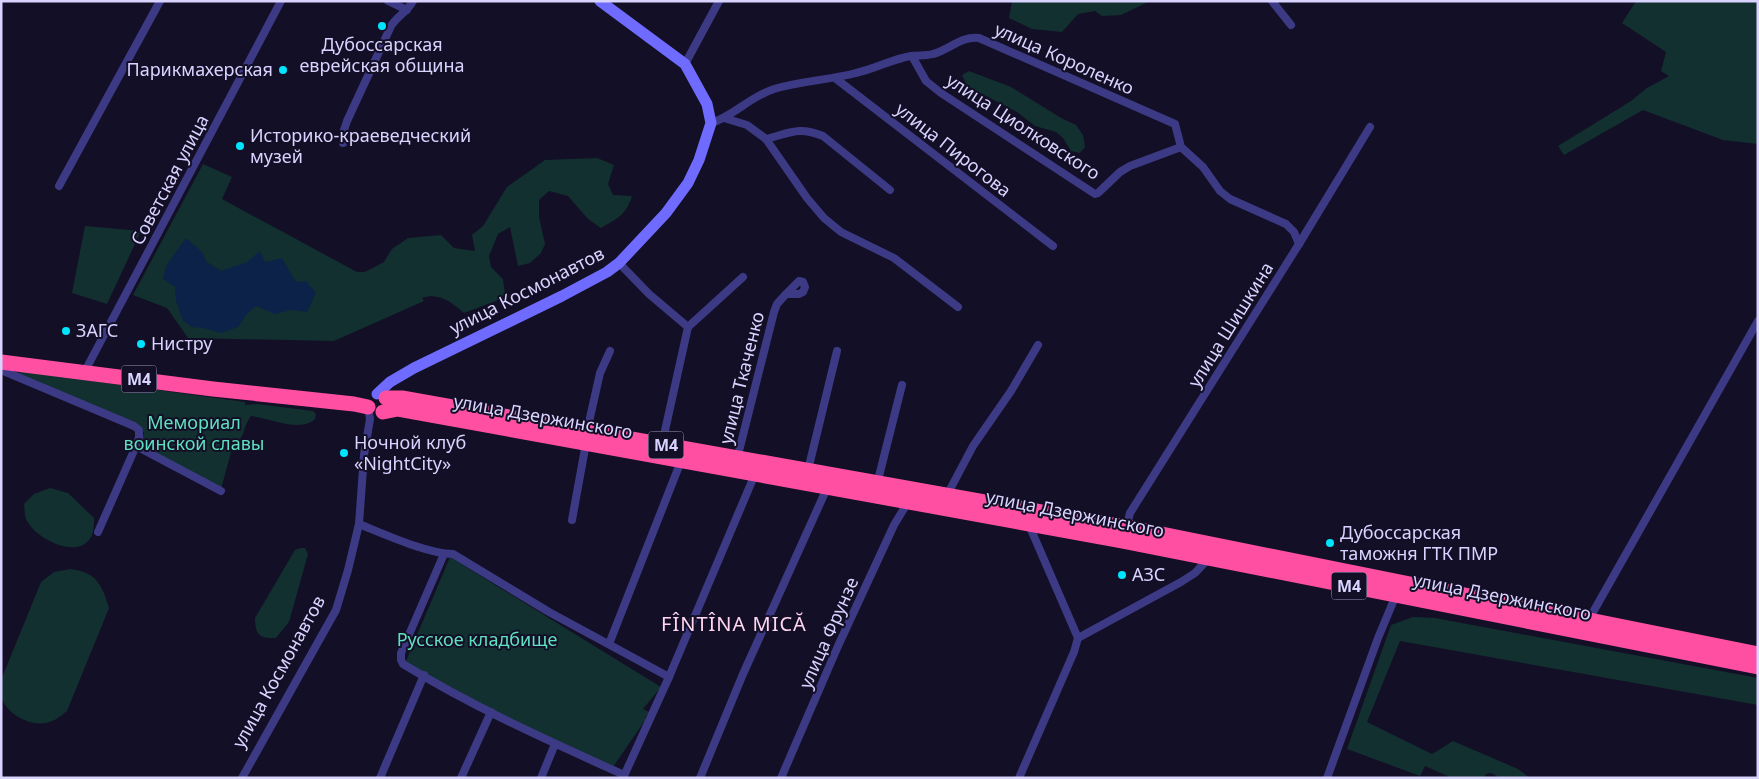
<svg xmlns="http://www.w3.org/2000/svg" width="1759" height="779" font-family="'Noto Sans',sans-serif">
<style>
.green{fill:#12302f}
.water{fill:#0c2248}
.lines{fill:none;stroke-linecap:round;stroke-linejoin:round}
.street{stroke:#3d3a85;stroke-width:8}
.secondary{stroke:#6f6bff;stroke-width:11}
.highway{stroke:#ff4fa3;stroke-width:15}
.poi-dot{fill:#00e5ff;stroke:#130f26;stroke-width:2}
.labels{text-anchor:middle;stroke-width:4;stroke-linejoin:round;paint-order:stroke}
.shield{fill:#130f26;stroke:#9e99be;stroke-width:1}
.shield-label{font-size:16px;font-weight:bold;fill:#d9d4ff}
.poi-label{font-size:18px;fill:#d9d4ff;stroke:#130f26;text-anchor:start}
.street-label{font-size:18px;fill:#d9d4ff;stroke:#130f26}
.park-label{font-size:18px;fill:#5fe0c0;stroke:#130f26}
.quarter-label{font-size:20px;letter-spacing:1px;fill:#ffd6f0;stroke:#130f26}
</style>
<rect width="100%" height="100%" fill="#130f26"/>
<g class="green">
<polygon points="1012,1 1150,1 1121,15 1102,16 1095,11 1078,14 1062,32 1032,29 1009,18"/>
<polygon points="1636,1 1758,1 1758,144 1723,140 1643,110 1564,155 1558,146 1631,101 1647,88 1669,76 1661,71 1666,52 1622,23"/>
<polygon points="969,71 1011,87 1061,118 1076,125 1083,135 1085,147 1080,153 1071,151 1063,138 1056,132 1035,126 1017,112 967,86 962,75"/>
<path d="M597,158l17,7 -6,19 5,11 19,1c-6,19 -14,22 -31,32l-13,-9 -20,-23 -19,-5 -10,9v17l6,27 -4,9 -11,10 -12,3 -8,-39 -12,7 -9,22 2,11 12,12 2,15 -4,5 -37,14c-12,-10 -24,-21 -42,-15l2,3 -90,40 -146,-3 -21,-30 -34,-13 70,-131 29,13 -10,22 135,73h8l19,-10 8,-13 16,-11 33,-3 13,13 21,3 -3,-16 11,-9 24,-39 38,-27z"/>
<polygon points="85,226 141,231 107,304 72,293"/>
<path d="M20,371l225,31v3l12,-1 56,7 3,3 -1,5c-14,14 -46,-1 -64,-3 -9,12 -5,22 -18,29l-12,44 -80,-43 3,-14 -123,-51 -4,-5z"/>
<path d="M50,488l18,5 26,25c0,6 0,14 -3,19 -13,24 -57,1 -65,-18 -2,-4 -1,-11 -2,-15l10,-10z"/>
<path d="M301,548h4l3,6 -19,68 -13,16c-17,1 -21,-4 -21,-20l40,-68z"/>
<polygon points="450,557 661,687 643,709 649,712 645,718 646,719 613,767 501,715 450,689 406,661"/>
<path d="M70,569c26,3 32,15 39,39l-42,103c-6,5 -12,10 -21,12 -17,3 -40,-9 -45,-27 -1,-5 0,-11 0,-16l40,-98 13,-10z"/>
<polygon points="1413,617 1435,618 1758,678 1758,705 1400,641 1367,722 1432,754 1453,741 1518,769 1530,778 1500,778 1491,773 1486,774 1484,778 1452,778 1425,766 1420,776 1347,749 1391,625"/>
</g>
<polygon class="water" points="186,238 202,252 207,262 221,271 247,262 260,251 265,262 282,258 296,282 306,281 316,293 307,312 291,310 275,314 256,306 246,315 238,327 221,333 203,328 192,327 183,321 176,301 175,287 163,279 166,266"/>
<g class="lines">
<g class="street">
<polyline points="388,1 407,10"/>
<polyline points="1272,1 1291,25"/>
<polyline points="912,56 926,81 941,93 1095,194 1098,193 1120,172 1130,166 1181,147"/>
<polyline points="685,64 719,1"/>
<polyline points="835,78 1053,246"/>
<polyline points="724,118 747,125 766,139 807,198 824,218 841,232 894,258 958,307"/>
<path d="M711,123c23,-7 38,-26 63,-34 27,-8 55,-9 82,-16 19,-4 36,-14 55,-17 7,-1 15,0 22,-2 17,-4 27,-18 46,-16l196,86 6,23 22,20 17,24 10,8 56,25 8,8 5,12"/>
<path d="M766,139c24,-6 32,-13 57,-3l67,54"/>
<path d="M343,143v-10l4,-12 44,-95c6,-10 16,-14 22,-25"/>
<polyline points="59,186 160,1"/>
<polyline points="619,263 649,294 688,327 662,444"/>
<polyline points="688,327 743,277"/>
<polyline points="1,370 134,426 139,430 139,438 136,446 98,532"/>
<polyline points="85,371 281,1"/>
<polyline points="587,431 600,373 610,351"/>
<polyline points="136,446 221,491"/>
<polyline points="737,459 774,312 777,304 786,294 799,294 803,292 805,287 803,282 799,281 786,294"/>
<polyline points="808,470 837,351"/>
<polyline points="877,484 902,385"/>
<polyline points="946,497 973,446 1011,391 1038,345"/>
<polyline points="572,520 586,443"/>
<path d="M359,524c25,10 69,30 94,30l96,58 120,65"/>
<polyline points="1029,525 1078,638 1181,582 1195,573 1208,559"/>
<polyline points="1126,529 1130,513 1299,244 1370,127"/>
<path d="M444,554l-43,99v7l2,4c70,43 146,77 221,111"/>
<polyline points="1588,621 1758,321"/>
<polyline points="609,644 681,461"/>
<polyline points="242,778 336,610 348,570 359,524 364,455 370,419 368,407"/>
<polyline points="380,778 424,675"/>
<polyline points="461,778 491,712"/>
<polyline points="541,778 555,744"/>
<polyline points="623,778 669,677 755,474"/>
<polyline points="700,778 743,674 827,488"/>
<polyline points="781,778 838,646 894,525 908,502"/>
<polyline points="1019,778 1074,652 1078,638"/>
<polyline points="1327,778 1378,638 1396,595"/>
</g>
<polyline class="secondary" points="377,394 390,382 414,368 562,296 607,272 619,263 666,213 688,183 699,160 711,123 707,104 685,64 600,1"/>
<g class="highway">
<polyline points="1,362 213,389 354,404 368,407"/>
<polyline points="386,398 402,398 1126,527 1758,654"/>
<polyline points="383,412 398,409 1123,541 1758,667"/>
</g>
</g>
<g class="poi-dot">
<circle cx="382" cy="26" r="5"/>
<circle cx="283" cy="70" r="5"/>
<circle cx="240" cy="146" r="5"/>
<circle cx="66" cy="331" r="5"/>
<circle cx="141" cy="344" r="5"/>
<circle cx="344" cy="453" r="5"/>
<circle cx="1330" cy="543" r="5"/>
<circle cx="1122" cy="575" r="5"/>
</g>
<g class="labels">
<g class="shield">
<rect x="121.5" y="365.5" width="35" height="27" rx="4"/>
<rect x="648.5" y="431.5" width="35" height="27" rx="4"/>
<rect x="1331.5" y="572.5" width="35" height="27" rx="4"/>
</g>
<g class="shield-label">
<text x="139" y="385">M4</text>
<text x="666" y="451">M4</text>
<text x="1349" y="592">M4</text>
</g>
<g class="poi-label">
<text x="382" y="51" text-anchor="middle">Дубоссарская<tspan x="382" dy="21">еврейская община</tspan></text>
<text x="273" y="76" text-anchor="end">Парикмахерская</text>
<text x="250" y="142">Историко-краеведческий<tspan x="250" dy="21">музей</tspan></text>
<text x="76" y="337">ЗАГС</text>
<text x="151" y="350">Нистру</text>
<text x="354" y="449">Ночной клуб<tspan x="354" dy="21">«NightCity»</tspan></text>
<text x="1340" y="539">Дубоссарская<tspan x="1340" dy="21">таможня ГТК ПМР</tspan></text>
<text x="1132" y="581">АЗС</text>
</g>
<g class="street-label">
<text transform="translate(1064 59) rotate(24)" y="6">улица Короленко</text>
<text transform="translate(1023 127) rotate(33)" y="6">улица Циолковского</text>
<text transform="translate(953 150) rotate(38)" y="6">улица Пирогова</text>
<text transform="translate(170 180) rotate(-62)" y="6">Советская улица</text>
<text transform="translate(527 291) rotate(-27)" y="6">улица Космонавтов</text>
<text transform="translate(1231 325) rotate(-58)" y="6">улица Шишкина</text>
<text transform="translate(742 378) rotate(-76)" y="6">улица Ткаченко</text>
<text transform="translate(543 417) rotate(10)" y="6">улица Дзержинского</text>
<text transform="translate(1075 514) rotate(11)" y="6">улица Дзержинского</text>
<text transform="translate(1502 597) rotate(11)" y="6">улица Дзержинского</text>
<text transform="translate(829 633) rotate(-66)" y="6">улица Фрунзе</text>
<text transform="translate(279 672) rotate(-61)" y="6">улица Космонавтов</text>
</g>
<g class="park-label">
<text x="194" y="429">Мемориал<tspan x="194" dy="21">воинской славы</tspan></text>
<text x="477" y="646">Русское кладбище</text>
</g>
<g class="quarter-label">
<text x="734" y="631">FÎNTÎNA MICĂ</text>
</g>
</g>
<rect width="1759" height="779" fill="none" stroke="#d9d4ff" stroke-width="5"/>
</svg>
